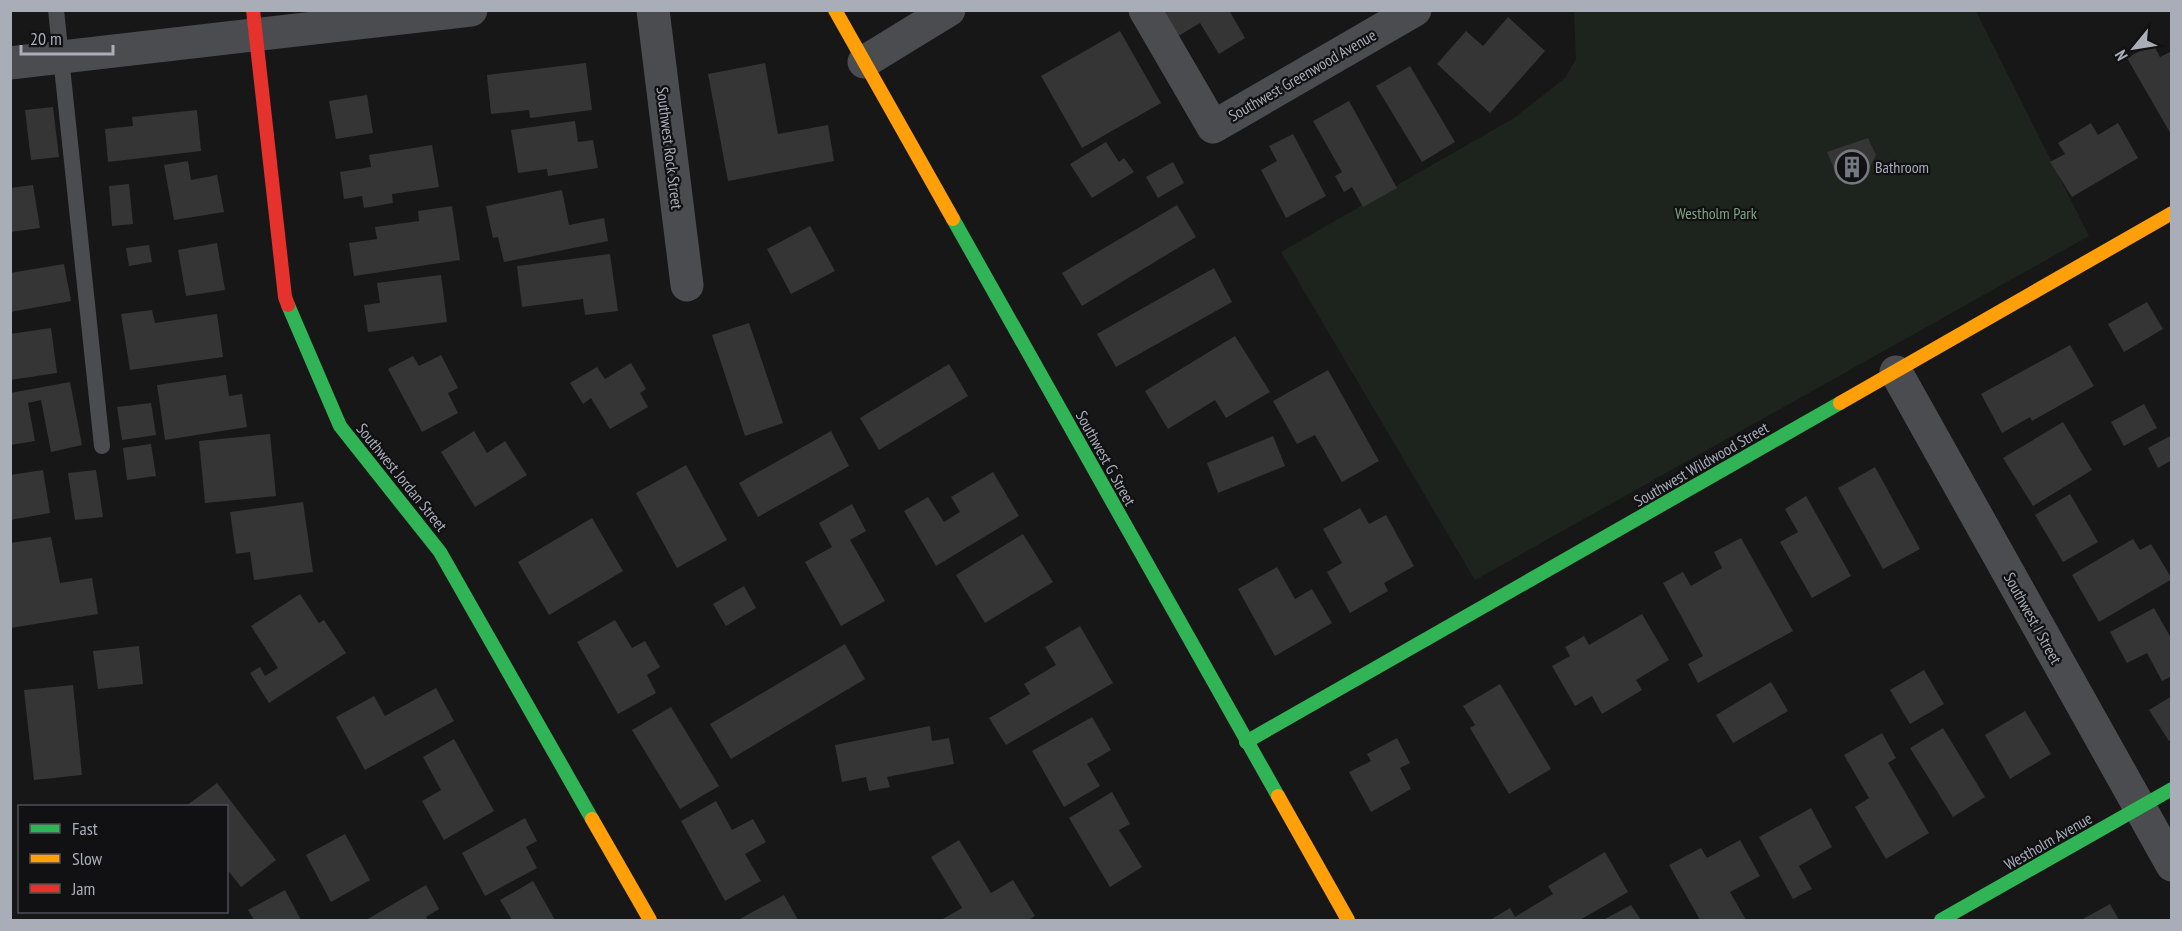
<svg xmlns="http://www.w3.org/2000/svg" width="2182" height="931" font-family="'PT Sans Narrow',sans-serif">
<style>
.green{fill:#1d241e}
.building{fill:#353536}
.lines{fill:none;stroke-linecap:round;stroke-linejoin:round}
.lane{stroke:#4b4c50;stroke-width:16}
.street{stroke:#4b4c50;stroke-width:33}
.fast{stroke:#30b455;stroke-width:14}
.slow{stroke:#ff9f0a;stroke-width:14}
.jam{stroke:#e5322d;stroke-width:14}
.labels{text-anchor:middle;stroke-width:4.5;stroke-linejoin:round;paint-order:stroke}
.street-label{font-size:16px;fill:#a8adb8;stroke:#111113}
.poi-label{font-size:16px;fill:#a8adb8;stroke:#111113;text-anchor:start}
.park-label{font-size:16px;fill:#7fa381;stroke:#111113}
</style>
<rect width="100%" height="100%" fill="#171717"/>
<polygon class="green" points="1574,10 1976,11 2089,236 1475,580 1281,252 1514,118 1565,78 1576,59"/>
<g class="building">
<polygon points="1159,10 1229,10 1245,38 1219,54 1200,23 1175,38"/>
<polygon points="1508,17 1545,51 1490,113 1437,64 1466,31 1483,46"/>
<polygon points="1120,31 1161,103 1082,148 1041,76"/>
<polygon points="2153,44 2160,57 2172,51 2172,136 2127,58"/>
<polygon points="586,63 592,110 530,118 529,110 491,114 487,75"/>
<polygon points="765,63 778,134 828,125 834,161 728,181 708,74"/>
<polygon points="1410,66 1455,142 1422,162 1376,86"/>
<polygon points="367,95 373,133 336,139 329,101"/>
<polygon points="1349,101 1397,188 1363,207 1352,187 1344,192 1335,176 1342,172 1313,121"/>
<polygon points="53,107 59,157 31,160 25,110"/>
<polygon points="197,110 201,151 108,162 105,129 133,126 132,117"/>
<polygon points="575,121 578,142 593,140 598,168 548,176 547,169 518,173 511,130"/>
<polygon points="2091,123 2098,135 2118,123 2138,158 2072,197 2050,162 2065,154 2058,143"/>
<polygon points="1293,134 1326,196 1286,218 1261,170 1277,161 1269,146"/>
<polygon points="1868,138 1876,155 1864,179 1839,180 1827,152"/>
<polygon points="1106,142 1119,162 1124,158 1134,172 1092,198 1070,164"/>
<polygon points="432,145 439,187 392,194 393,203 364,208 362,196 344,199 340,172 371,167 369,155"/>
<polygon points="188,161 191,180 217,175 224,212 174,220 164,165"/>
<polygon points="1173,162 1184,183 1158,198 1146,177"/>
<polygon points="129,184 133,224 112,226 109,186"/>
<polygon points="33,185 40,228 10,232 10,188"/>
<polygon points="562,190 569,225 604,218 608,241 504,262 498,237 493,238 486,206"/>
<polygon points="1177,205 1196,237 1082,306 1062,273"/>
<polygon points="452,206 460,260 354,276 349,243 377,239 375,227 419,221 418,211"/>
<polygon points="810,226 835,271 791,294 767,249"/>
<polygon points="217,243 225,290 186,296 178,250"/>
<polygon points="149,245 152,262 129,266 126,248"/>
<polygon points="610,254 618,311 585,315 583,299 522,307 517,266"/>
<polygon points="64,264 71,301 10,312 10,273"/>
<polygon points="1214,268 1232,302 1116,367 1097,334"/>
<polygon points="441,275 447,322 368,332 364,305 380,303 377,283"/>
<polygon points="2147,302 2163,329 2124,352 2108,324"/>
<polygon points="152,310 155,323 217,314 223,357 130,370 121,314"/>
<polygon points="749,323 783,423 745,436 712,335"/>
<polygon points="51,328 57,373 10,380 10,334"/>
<polygon points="1235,336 1270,392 1226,418 1215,400 1168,429 1145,391"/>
<polygon points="2070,345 2094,386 2032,421 2030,417 2002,433 1981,394"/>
<polygon points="441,355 458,388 448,393 458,413 422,432 388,369 413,356 419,366"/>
<polygon points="631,363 646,389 640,393 648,407 610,429 591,398 583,404 570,383 597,367 605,379"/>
<polygon points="949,364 968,396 879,450 860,418"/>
<polygon points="1328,370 1379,461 1342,482 1315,435 1297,444 1273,401"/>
<polygon points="226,375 229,396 242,394 247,427 165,440 157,385"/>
<polygon points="70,382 82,445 51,452 41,400 28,403 35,441 10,445 10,393"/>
<polygon points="151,403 156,435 122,440 117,407"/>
<polygon points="2144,404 2157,428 2124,446 2111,422"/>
<polygon points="2063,422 2092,470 2033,506 2003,458"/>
<polygon points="474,431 487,453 505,441 527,475 475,507 441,452"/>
<polygon points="831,431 849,466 758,517 739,483"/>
<polygon points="270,434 276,496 205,503 199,441"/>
<polygon points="2172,435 2172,460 2158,468 2148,448"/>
<polygon points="1273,436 1285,466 1218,493 1207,463"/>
<polygon points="151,444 156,476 127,480 123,448"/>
<polygon points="686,465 727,540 677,568 636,493"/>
<polygon points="1875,467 1920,549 1883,569 1838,488"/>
<polygon points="43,470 50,513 10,520 10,475"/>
<polygon points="96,470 103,517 75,520 68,473"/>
<polygon points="993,472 1019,516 936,566 904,511 928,497 944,522 960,512 951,497"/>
<polygon points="2070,494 2098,542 2063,562 2035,515"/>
<polygon points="1806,496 1851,576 1812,598 1780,542 1798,532 1785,509"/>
<polygon points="303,502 313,572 254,580 250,552 236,554 230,512"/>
<polygon points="852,504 866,531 850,540 885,601 841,626 805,562 832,547 819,523"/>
<polygon points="1360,508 1369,524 1386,515 1414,566 1384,583 1388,591 1350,613 1327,572 1342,563 1323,529"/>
<polygon points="592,518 623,571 549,615 518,562"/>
<polygon points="1023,534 1053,582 985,623 956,575"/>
<polygon points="51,537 60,583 92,578 98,614 10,628 10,543"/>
<polygon points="1741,538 1793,631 1698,683 1688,664 1703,656 1663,583 1683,572 1691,586 1722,568 1714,552"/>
<polygon points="2133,539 2140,550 2151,544 2172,579 2099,622 2072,575"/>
<polygon points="1277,567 1295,599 1312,589 1332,623 1275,656 1238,589"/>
<polygon points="744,586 756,608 726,626 713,604"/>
<polygon points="300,594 319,623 324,620 346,653 269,703 250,673 260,667 265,676 278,668 251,626"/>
<polygon points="2154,608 2172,640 2172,676 2162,681 2147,653 2127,663 2110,632"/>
<polygon points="1642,614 1669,660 1636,680 1642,690 1602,714 1592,696 1575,706 1552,666 1570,656 1565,647 1584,636 1589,645"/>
<polygon points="615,620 632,648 645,641 660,667 647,675 656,693 618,714 577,642"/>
<polygon points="1080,626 1113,683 1006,745 989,718 1030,694 1024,684 1056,665 1045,647"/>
<polygon points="845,644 865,679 731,759 710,724"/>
<polygon points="139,646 143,684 98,689 93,651"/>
<polygon points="1924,670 1944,704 1910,724 1890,690"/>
<polygon points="1771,682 1788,711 1733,743 1716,715"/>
<polygon points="1500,684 1551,769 1509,794 1470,728 1475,725 1463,706"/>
<polygon points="73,685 82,775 34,780 24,690"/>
<polygon points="436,688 454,721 365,770 336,717 374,696 385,716"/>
<polygon points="2172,696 2172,739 2169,741 2149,710"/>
<polygon points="671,707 719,786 680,809 632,730"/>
<polygon points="2025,711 2051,754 2010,779 1985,735"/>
<polygon points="1092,717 1111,750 1087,764 1100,786 1064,807 1032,751"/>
<polygon points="930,726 932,741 949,738 954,764 887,777 890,787 869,791 866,777 842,782 835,745"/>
<polygon points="1943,728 1985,797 1953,817 1910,748"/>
<polygon points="1882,733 1896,758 1888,763 1929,833 1886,859 1855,807 1869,798 1844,755"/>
<polygon points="1397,738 1410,763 1400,768 1411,789 1371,812 1349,772 1371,761 1367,754"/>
<polygon points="454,739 494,811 444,840 422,801 441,790 423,757"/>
<polygon points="217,783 276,860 241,887 226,868 226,806 186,806"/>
<polygon points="1112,792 1130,824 1119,830 1142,867 1110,887 1069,818"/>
<polygon points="716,801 732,830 753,819 766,842 745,854 761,881 725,901 681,821"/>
<polygon points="1811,808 1832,847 1799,866 1812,889 1793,899 1759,837"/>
<polygon points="525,818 537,841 526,847 537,868 485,896 462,853"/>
<polygon points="345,834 370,880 331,902 306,855"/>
<polygon points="959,840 991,893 1013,880 1035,916 1029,920 941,920 962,908 931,857"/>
<polygon points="1740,840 1760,876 1730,892 1746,920 1700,920 1669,865 1701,848 1707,858"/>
<polygon points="1605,852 1628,892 1580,920 1490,920 1510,908 1515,917 1553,894 1548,886"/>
<polygon points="533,881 555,920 512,920 500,900"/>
<polygon points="426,885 439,909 426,917 428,920 366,920"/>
<polygon points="285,890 301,920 254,920 248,910"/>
<polygon points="784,895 798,920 738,920"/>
<polygon points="2110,904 2119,920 2081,920"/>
<polygon points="1631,905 1641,920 1603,920"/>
</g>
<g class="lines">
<polyline class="lane" points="56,10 102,446"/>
<g class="street">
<polyline points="653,10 687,285"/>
<polyline points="1145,10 1213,127 1415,10"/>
<polyline points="864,62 949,10"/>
<polyline points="10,63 471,10"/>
<polyline points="1896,372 2172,865"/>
</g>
<g class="fast">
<polyline points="953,219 1278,796"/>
<polyline points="288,305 340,426 440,552 592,819"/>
<polyline points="1246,742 1840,403"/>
<polyline points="1941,920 2172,789"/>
</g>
<g class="slow">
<polyline points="835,10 953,219"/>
<polyline points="1840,403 2172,213"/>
<polyline points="1278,796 1348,920"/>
<polyline points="592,819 650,920"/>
</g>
<polyline class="jam" points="253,10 285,297 288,305"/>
</g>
<defs>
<symbol id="building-ring" viewBox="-11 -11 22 22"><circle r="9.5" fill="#111113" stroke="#757880" stroke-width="1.5"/><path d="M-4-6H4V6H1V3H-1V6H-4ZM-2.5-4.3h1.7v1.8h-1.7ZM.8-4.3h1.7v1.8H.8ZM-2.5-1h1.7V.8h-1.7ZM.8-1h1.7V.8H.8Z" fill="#757880"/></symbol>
</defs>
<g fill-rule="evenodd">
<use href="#building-ring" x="1833" y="148" width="38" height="38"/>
</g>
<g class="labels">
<g class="street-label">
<text transform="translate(1302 75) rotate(-30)" y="6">Southwest Greenwood Avenue</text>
<text transform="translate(670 148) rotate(83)" y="6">Southwest Rock Street</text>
<text transform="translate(1106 458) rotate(61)" y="6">Southwest G Street</text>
<text transform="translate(1701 464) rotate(-30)" y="6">Southwest Wildwood Street</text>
<text transform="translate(402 477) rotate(51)" y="6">Southwest Jordan Street</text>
<text transform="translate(2033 618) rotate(61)" y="6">Southwest I Street</text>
<text transform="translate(2048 841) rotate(-30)" y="6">Westholm Avenue</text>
</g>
<g class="poi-label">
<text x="1875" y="173">Bathroom</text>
</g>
<g class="park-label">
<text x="1716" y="219">Westholm Park</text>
</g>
</g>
<rect width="2182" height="931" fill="none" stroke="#a8adb8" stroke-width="24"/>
<rect x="18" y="805" width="210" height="108" fill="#111113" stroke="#4d4f55" stroke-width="1.5"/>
<rect x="30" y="824" width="30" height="9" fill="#30b455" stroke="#4d4f55" stroke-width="1.5"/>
<text x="72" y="835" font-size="18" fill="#a8adb8">Fast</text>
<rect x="30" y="854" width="30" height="9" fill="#ff9f0a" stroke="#4d4f55" stroke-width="1.5"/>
<text x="72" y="865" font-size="18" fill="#a8adb8">Slow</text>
<rect x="30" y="884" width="30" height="9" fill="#e5322d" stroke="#4d4f55" stroke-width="1.5"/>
<text x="72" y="895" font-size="18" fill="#a8adb8">Jam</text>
<g transform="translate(2134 48) rotate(240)" stroke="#111113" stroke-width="4.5" paint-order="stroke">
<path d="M0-4.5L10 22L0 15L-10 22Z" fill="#a8adb8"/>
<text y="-9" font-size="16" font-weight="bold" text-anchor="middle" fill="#a8adb8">N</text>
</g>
<path d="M21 45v9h92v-9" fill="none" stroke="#a8adb8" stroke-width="3"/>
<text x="30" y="45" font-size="18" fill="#a8adb8" stroke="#111113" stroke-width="4.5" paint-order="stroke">20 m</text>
</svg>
